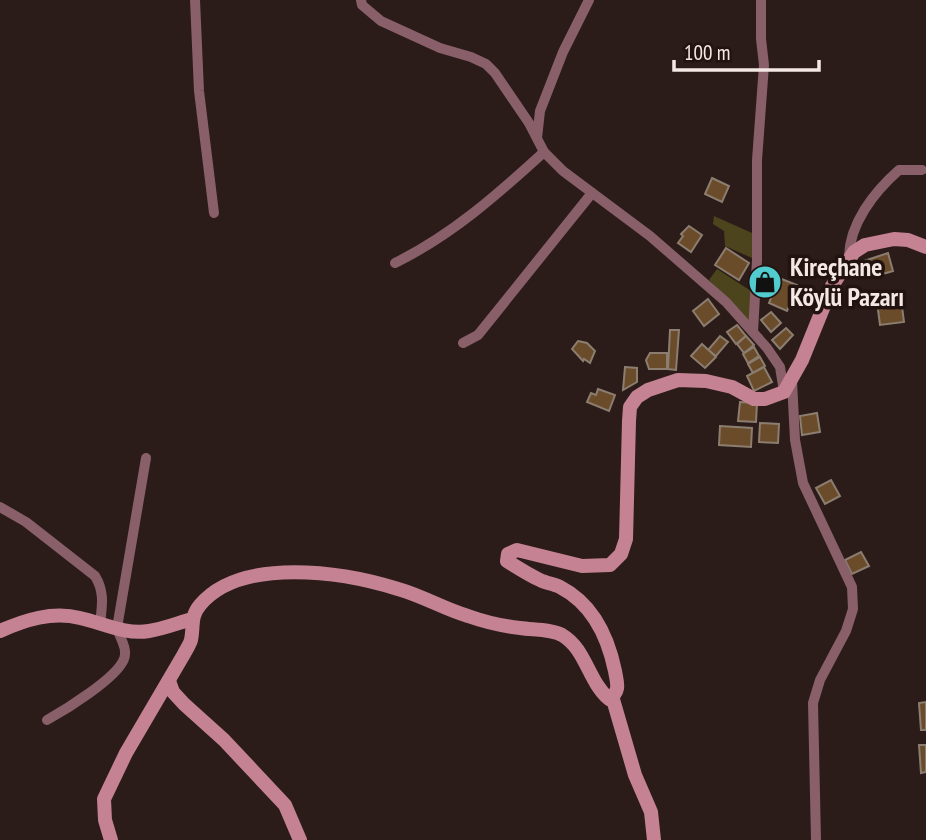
<svg xmlns="http://www.w3.org/2000/svg" width="926" height="840" font-family="'PT Sans Narrow',sans-serif">
<style>
.green{fill:#4b441c}
.building{fill:#6b4c2a;stroke:#8b7d70;stroke-width:2}
.lines{fill:none;stroke-linecap:round;stroke-linejoin:round}
.street{stroke:#895f69;stroke-width:10}
.secondary{stroke:#c48293;stroke-width:14}
.labels{text-anchor:middle;stroke-width:7;stroke-linejoin:round;paint-order:stroke}
.poi-label{font-size:26px;font-weight:bold;fill:#f4e8e5;stroke:#221310;text-anchor:start}
</style>
<rect width="100%" height="100%" fill="#2c1c19"/>
<g class="green">
<polygon points="714,216 752,233 752,258 725,246 724,231 713,224"/>
<polygon points="717,269 751,291 749,323 709,280"/>
</g>
<g class="building">
<polygon points="712,178 729,186 722,202 705,194"/>
<polygon points="689,226 702,235 691,252 678,243 683,236 681,234"/>
<polygon points="726,248 749,263 739,280 715,265"/>
<polygon points="888,253 893,271 869,278 864,261"/>
<polygon points="779,278 797,285 787,311 769,303"/>
<polygon points="708,299 719,314 704,326 693,311"/>
<polygon points="901,299 904,322 880,325 877,302"/>
<polygon points="771,312 781,323 771,332 761,320"/>
<polygon points="737,325 746,336 736,344 727,332"/>
<polygon points="786,328 793,335 780,349 772,340"/>
<polygon points="670,330 679,330 676,370 668,369"/>
<polygon points="720,336 728,342 716,356 708,350"/>
<polygon points="746,336 754,345 744,353 737,344"/>
<polygon points="578,341 587,343 595,351 590,363 584,359 583,361 572,349"/>
<polygon points="702,344 716,357 705,368 691,356"/>
<polygon points="754,347 759,356 748,363 743,354"/>
<polygon points="650,353 667,353 667,369 649,369 646,360"/>
<polygon points="760,357 765,366 753,373 748,364"/>
<polygon points="625,367 637,368 637,382 623,390"/>
<polygon points="764,367 772,382 754,391 747,376"/>
<polygon points="598,389 615,395 609,411 587,402 591,393 596,395"/>
<polygon points="740,402 757,403 756,422 738,421"/>
<polygon points="817,413 820,432 802,435 800,416"/>
<polygon points="760,423 779,424 778,443 759,442"/>
<polygon points="720,426 752,428 751,447 719,445"/>
<polygon points="831,480 840,496 825,504 816,488"/>
<polygon points="861,552 869,566 852,574 845,560"/>
<polygon points="926,702 926,730 921,730 919,703"/>
<polygon points="919,745 926,745 926,772 921,773"/>
</g>
<g class="lines">
<g class="street">
<polyline points="195,0 199,91 214,213"/>
<polyline points="361,0 362,5 381,21 440,48 471,57 486,64 495,73 529,123 544,152 563,171 650,236 726,302 767,348 780,367 784,392"/>
<polyline points="537,138 540,111 563,52 589,0"/>
<path d="M849,258c0,-34 25,-66 50,-88h23"/>
<path d="M395,263c57,-28 103,-69 149,-111"/>
<polyline points="753,332 757,260 757,160 764,65 761,39 761,0"/>
<polyline points="463,343 478,335 592,193"/>
<polyline points="792,381 795,440 803,483 852,587 853,609 846,631 820,680 813,703 816,840"/>
<path d="M0,507l26,15 69,54c10,16 7,30 5,48"/>
<path d="M47,720c18,-10 70,-42 77,-61 4,-10 -4,-21 -7,-31l29,-170"/>
</g>
<g class="secondary">
<path d="M0,631c25,-11 52,-20 80,-13 23,5 45,17 69,13 14,-2 29,-8 43,-12"/>
<polyline points="169,681 173,692 184,704 224,740 285,805 300,840"/>
<polyline points="612,696 635,775 651,812 654,840"/>
<path d="M111,840l-6,-20 -1,-21 22,-46 58,-99c2,-4 6,-10 7,-14 3,-14 -1,-23 9,-35 41,-49 144,-33 198,-16 25,7 46,20 70,27 17,6 34,10 52,12 13,2 31,1 42,7 24,14 26,46 47,64 12,-8 8,-16 6,-28 -7,-34 -22,-67 -55,-84 -6,-3 -14,-4 -20,-7 -11,-5 -22,-12 -33,-19l1,-7 9,-4 65,16 28,-1 11,-11 5,-15 3,-118 1,-14 7,-10 11,-7 30,-10 28,1 26,6 22,12h11l19,-7 18,-32 30,-74 22,-34 11,-7 29,-6 14,1 18,7"/>
</g>
</g>
<defs>
<symbol id="shop-disc" viewBox="-11 -11 22 22"><circle r="9.5" fill="#52cdcf" stroke="#221310"/><path d="M-5-2.5h2.3a2.7 3.5 0 0 1 5.4 0H5L5.5 6h-11ZM-1.5-2.5h3a1.5 2.3 0 0 0-3 0Z" fill="#111"/></symbol>
</defs>
<g fill-rule="evenodd">
<use href="#shop-disc" x="746" y="263" width="38" height="38"/>
</g>
<g class="labels">
<g class="poi-label">
<text x="790" y="276">Kireçhane<tspan x="790" dy="30">Köylü Pazarı</tspan></text>
</g>
</g>
<path d="M674 60v10h145v-10" fill="none" stroke="#f4e8e5" stroke-width="3.5"/>
<text x="684" y="60" font-size="21" fill="#f4e8e5" stroke="#221310" stroke-width="5" paint-order="stroke">100 m</text>
</svg>
